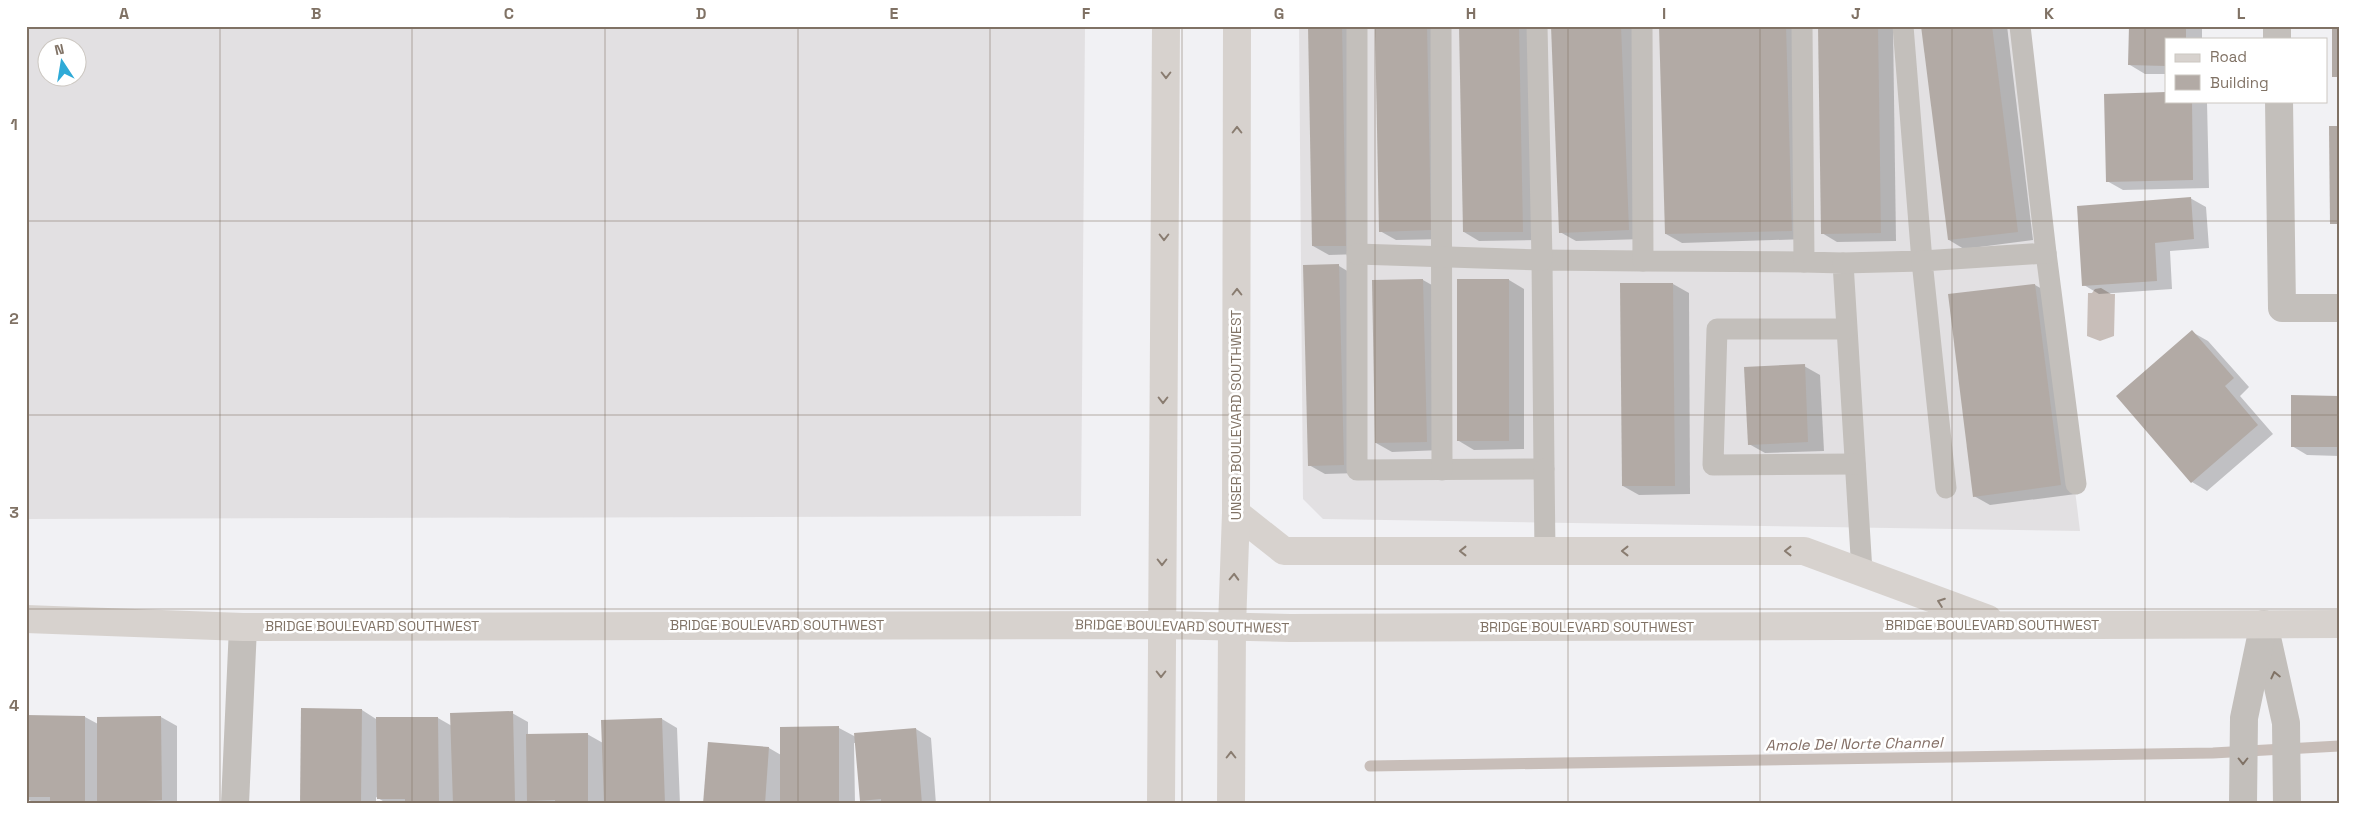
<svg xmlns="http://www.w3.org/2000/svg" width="2365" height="830" font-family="'Space Grotesk',sans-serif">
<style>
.built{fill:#e2e0e2;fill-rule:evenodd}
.water{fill:#c8beb9}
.shadow{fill:#0003}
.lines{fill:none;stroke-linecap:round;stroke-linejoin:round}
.stream{stroke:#c8beb9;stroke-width:11}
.building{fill:#b2aaa5}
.lane{stroke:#c3bfbb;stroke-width:21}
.street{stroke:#c3bfbb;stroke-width:28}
.secondary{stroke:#d7d2ce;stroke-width:28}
.oneway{stroke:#897c70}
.oneway2{stroke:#807265}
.grid{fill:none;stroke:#807265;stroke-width:1;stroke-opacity:0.55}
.labels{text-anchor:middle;stroke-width:5;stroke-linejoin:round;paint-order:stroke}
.street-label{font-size:14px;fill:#807265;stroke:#fff}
.water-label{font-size:15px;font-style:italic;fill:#846f66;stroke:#fff}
.neatline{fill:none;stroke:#807265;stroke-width:2}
.grid-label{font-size:16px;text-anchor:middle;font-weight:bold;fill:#807265}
</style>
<rect width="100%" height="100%" fill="#f1f1f4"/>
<g class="built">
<path d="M26,26h1059l-4,490 -1055,3zM48,48h30v30h-30z"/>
<polygon points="1299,26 2018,26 2080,531 1323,519 1303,499"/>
</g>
<polygon class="water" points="2101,288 2111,294 2115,294 2114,336 2100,341 2087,336 2088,293 2092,293 2095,289"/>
<g class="shadow">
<polygon points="1309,26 1358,26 1361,254 1329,255 1313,246"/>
<polygon points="1376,26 1442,26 1446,239 1396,240 1380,231"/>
<polygon points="1460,26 1534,26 1538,240 1479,241 1464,232"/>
<polygon points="1552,26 1636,26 1644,239 1576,241 1560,232"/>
<polygon points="1660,26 1801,26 1807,239 1682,243 1666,234"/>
<polygon points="1819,26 1893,26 1896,241 1837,242 1822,233"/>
<polygon points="1922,26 2007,26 2033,240 1964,249 1949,240"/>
<polygon points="2130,26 2202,26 2202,39 2166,39 2166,74 2145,74 2130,65"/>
<polygon points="2166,94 2166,101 2207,102 2209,188 2123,190 2107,181 2105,95"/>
<polygon points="2190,198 2206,207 2209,248 2170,251 2172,289 2099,294 2084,285"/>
<polygon points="1339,266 1354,275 1359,473 1325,474 1309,465"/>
<polygon points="1423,280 1439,289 1442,450 1392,452 1376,443"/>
<polygon points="1509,280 1524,289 1524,449 1474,450 1459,441"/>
<polygon points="1621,284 1673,284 1689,293 1690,494 1639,495 1623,486"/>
<polygon points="2035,285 2051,294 2076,494 1990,505 1974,496"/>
<polygon points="2192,332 2208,341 2249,387 2240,396 2273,434 2207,491 2192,482"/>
<polygon points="1804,366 1820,375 1824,451 1765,453 1749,444"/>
<polygon points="2339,397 2339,456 2307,455 2292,446"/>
<polygon points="362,710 376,719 438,718 452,726 512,713 528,722 528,735 587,734 603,743 662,719 677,728 680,804 609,804 603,801 603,804 535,804 530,801 530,804 388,804 376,797 376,804 301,804"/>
<polygon points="26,717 85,717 98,724 161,717 177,726 177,804 36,804 26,798"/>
<polygon points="839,728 856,737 916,729 931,738 936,804 867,804 861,800 856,743 854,743 855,804 704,804 769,748 781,755"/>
</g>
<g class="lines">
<polyline class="stream" points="1370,766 2213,753 2339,746"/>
</g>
<g class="building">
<polygon points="1308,26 1342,26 1346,246 1312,246"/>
<polygon points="1375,26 1427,26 1431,230 1379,232"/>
<polygon points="1459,26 1519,26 1523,232 1463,232"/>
<polygon points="1551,26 1621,26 1629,230 1559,233"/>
<polygon points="1659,26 1786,26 1792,231 1665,234"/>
<polygon points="1818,26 1878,26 1881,233 1821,234"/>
<polygon points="1921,26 1992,26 2018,232 1948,240"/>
<polygon points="2129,26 2186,26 2186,39 2166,39 2166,66 2128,65"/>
<rect x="2332" y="26" width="7" height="51"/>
<polygon points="2166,92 2166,101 2192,101 2193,180 2106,182 2104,94"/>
<polygon points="2329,126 2339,126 2339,224 2330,224"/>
<polygon points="2191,197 2194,239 2155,243 2157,281 2082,286 2077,206"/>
<polygon points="1339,264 1344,465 1308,466 1303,265"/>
<polygon points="1423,279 1427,442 1375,443 1372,280"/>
<rect x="1457" y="279" width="52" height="162"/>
<polygon points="1620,283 1673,283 1675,486 1622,486"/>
<polygon points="2035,284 2061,485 1973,497 1948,294"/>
<polygon points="2192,330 2234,378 2225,386 2258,425 2191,483 2116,396"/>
<polygon points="1805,364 1808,442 1748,445 1744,367"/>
<polygon points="2291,395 2339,396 2339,447 2291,447"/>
<polygon points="301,708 362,709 361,804 300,804"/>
<polygon points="513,711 515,801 453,804 450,713"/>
<polygon points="26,715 85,716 85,804 50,804 50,797 26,797"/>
<polygon points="161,716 162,800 97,804 97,717"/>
<polygon points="376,717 438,717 439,804 405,804 405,799 377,799"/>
<polygon points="662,718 665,804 630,804 630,801 604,803 601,720"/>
<polygon points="839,726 839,804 780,804 780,727"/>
<polygon points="916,728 922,804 881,804 881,799 860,801 854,733"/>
<polygon points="588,733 588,804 555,804 555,800 527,801 526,734"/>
<polygon points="708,742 769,747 765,804 703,804"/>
</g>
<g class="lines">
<g class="lane">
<polyline points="1357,26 1357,470 1544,469 1542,260 1643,261"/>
<polyline points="1441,26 1442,470"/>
<polyline points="1642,26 1643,261 1804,262"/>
<polyline points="1802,26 1804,262 1843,263 1862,572"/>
<polyline points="2046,253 2076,484"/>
<polyline points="1357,254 1542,260 1537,26"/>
<polyline points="1843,263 1922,261 1903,26"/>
<polyline points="1846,329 1717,329 1713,465 1855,464"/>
<polyline points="1544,469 1545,551"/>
<polyline points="1946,488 1922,261 2046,253 2020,26"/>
</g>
<g class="street">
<polyline points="2277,26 2277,39"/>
<polyline points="2279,101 2282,308 2339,308"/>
<polyline points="2264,624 2286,723 2287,804"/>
<polyline points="235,804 243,627"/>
<polyline points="2243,804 2244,718 2262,632"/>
</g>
<g class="secondary">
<polyline points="1236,513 1284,551 1804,551 1988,619"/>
<polyline points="26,619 243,627 1161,625 1290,628 2339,624"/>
<polyline points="1161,804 1166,26"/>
<polyline points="1231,804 1232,626 1236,513 1237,26"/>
</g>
</g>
<defs><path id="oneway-chevron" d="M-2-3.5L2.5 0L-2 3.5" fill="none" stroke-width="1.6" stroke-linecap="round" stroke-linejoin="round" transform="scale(1.25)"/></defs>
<g class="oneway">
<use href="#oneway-chevron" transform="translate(1166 75) rotate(90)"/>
<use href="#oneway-chevron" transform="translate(1237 130) rotate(-90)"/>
<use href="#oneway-chevron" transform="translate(1164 237) rotate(90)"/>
<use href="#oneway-chevron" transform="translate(1237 292) rotate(-90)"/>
<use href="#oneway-chevron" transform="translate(1163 400) rotate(90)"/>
<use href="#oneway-chevron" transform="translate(1463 551) rotate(180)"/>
<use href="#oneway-chevron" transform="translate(1625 551) rotate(180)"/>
<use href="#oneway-chevron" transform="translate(1788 551) rotate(180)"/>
<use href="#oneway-chevron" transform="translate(1162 562) rotate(90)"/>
<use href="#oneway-chevron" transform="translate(1234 577) rotate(-88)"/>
<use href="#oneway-chevron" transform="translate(1941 602) rotate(-160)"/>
<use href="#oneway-chevron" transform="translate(1161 674) rotate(90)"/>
<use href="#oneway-chevron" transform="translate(1231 755) rotate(-90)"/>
</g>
<g class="oneway2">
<use href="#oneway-chevron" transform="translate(2275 675) rotate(-103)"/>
<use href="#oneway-chevron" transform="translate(2243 761) rotate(90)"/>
</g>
<path class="grid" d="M220,26v778M412,26v778M605,26v778M798,26v778M990,26v778M1182,26v778M1375,26v778M1568,26v778M1760,26v778M1952,26v778M2145,26v778M26,221h2313M26,415h2313M26,609h2313"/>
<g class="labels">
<g class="street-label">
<text transform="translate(1236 415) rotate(-90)" y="5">UNSER BOULEVARD SOUTHWEST</text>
<text x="777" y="630">BRIDGE BOULEVARD SOUTHWEST</text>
<text x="1992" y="630">BRIDGE BOULEVARD SOUTHWEST</text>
<text x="372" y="631">BRIDGE BOULEVARD SOUTHWEST</text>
<text transform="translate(1182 626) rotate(1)" y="5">BRIDGE BOULEVARD SOUTHWEST</text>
<text x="1587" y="632">BRIDGE BOULEVARD SOUTHWEST</text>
</g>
<g class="water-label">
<text transform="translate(1854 744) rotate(-1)" y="5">Amole Del Norte Channel</text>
</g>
</g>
<rect width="2365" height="830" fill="none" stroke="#ffffff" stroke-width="55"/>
<rect x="2165" y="38" width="162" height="65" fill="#ffffff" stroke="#ccc7c1"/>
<rect x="2175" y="54" width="25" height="8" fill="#d7d2ce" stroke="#ccc7c1"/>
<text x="2210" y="62" font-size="15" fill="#807265">Road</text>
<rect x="2175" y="75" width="25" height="15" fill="#b2aaa5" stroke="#ccc7c1"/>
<text x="2210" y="88" font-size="15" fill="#807265">Building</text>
<g transform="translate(62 62) rotate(348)"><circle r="24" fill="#ffffff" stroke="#ccc7c1"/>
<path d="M0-4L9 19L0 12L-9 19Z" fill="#2eaad7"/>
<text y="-8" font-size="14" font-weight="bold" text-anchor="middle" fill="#807265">N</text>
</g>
<rect x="28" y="28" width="2310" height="774" class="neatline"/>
<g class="grid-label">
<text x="124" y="19">A</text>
<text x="316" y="19">B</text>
<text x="509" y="19">C</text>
<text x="701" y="19">D</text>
<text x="894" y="19">E</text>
<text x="1086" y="19">F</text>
<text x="1279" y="19">G</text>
<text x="1471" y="19">H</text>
<text x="1664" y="19">I</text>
<text x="1856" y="19">J</text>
<text x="2049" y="19">K</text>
<text x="2241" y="19">L</text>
<text x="14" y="130">1</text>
<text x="14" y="324">2</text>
<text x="14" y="518">3</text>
<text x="14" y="711">4</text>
</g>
</svg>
